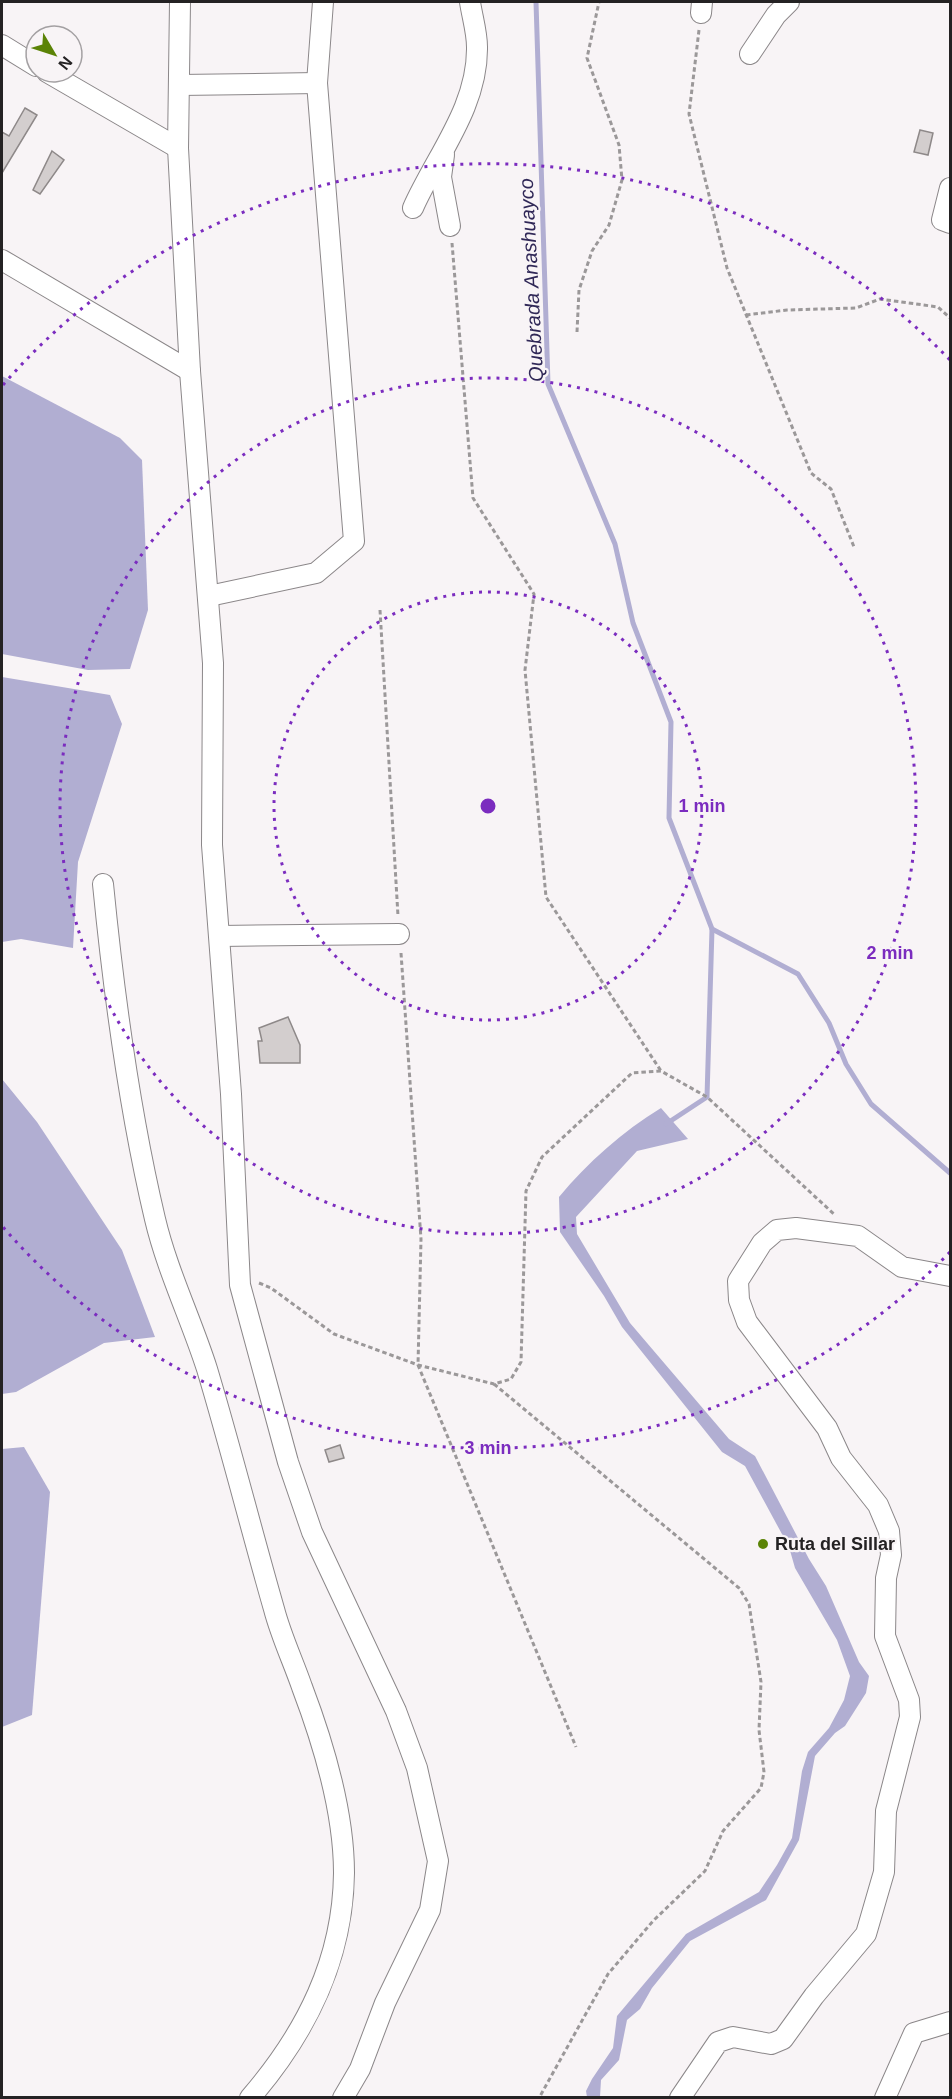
<svg xmlns="http://www.w3.org/2000/svg" width="952" height="2099" font-family="Arial,sans-serif">
<style>
.water{fill:#b1aed2}
.lines{fill:none;stroke-linecap:round;stroke-linejoin:round}
.stream{stroke:#b1aed2;stroke-width:5}
.building{fill:#d3cece;stroke:#8e8989;stroke-width:1.5}
.minor-casing{stroke:#8b8789;stroke-width:22}
.path{stroke:#9b9899;stroke-width:3;stroke-dasharray:4.5 3;stroke-linecap:butt}
.minor{stroke:#fff;stroke-width:20}
.ring{fill:none;stroke:#7b2cbf;stroke-width:3;stroke-dasharray:3 6}
.poi-dot{fill:#5b8306;stroke:#f8f4f6;stroke-width:2}
.labels{text-anchor:middle;stroke-width:4.5;stroke-linejoin:round;paint-order:stroke}
.poi-label{font-size:18px;font-weight:bold;fill:#242223;stroke:#f8f4f6;text-anchor:start}
.water-label{font-size:20px;font-style:italic;fill:#302857;stroke:#f8f4f6}
.centre{fill:#7b2cbf;stroke:#f8f4f6;stroke-width:3}
.ring-label{font-size:18px;text-anchor:middle;font-weight:bold;fill:#7b2cbf;stroke:#f8f4f6;stroke-width:4.5;stroke-linejoin:round;paint-order:stroke}
</style>
<rect width="100%" height="100%" fill="#f8f4f6"/>
<g class="water">
<polygon points="2,376 120,438 142,460 148,610 130,669 88,670 2,654"/>
<polygon points="2,677 110,695 122,724 78,862 73,948 21,939 2,942"/>
<polygon points="2,1079 37,1122 122,1250 155,1337 104,1343 16,1392 2,1394"/>
<path d="M661,1108l27,31 -51,12 -61,66 1,17 53,89 99,116 26,17 54,103 17,27 33,76 10,14 -3,17 -21,33 -10,7 -20,23 -16,84 -33,60 -76,41 -38,47 -12,21 -13,11 -8,40 -18,20 -1,17h-13l-1,-6 6,-12 21,-31 4,-32 69,-82 73,-42 18,-27 15,-27 10,-67 6,-19 21,-24 15,-28 6,-24 -13,-36 -42,-72 -6,-21 -44,-81 -23,-14 -100,-125 -18,-31 -44,-64 -1,-35c29,-35 63,-65 102,-89z"/>
<polygon points="24,1447 50,1492 32,1715 2,1727 2,1449"/>
</g>
<g class="lines">
<g class="stream">
<polyline points="536,2 548,384 615,544 633,623 671,722 669,818 712,929 707,1097 666,1124"/>
<polyline points="712,929 798,974 829,1023 846,1064 871,1104 950,1173"/>
</g>
</g>
<g class="building">
<polygon points="25,108 37,115 2,173 2,132 9,136"/>
<polygon points="920,130 933,133 928,155 914,152"/>
<polygon points="52,151 64,160 40,194 33,190"/>
<polygon points="288,1017 300,1045 300,1063 260,1063 258,1041 262,1041 259,1028"/>
<polygon points="340,1445 344,1458 329,1462 325,1450"/>
</g>
<g class="lines">
<defs>
<g id="minor">
<polyline points="180,2 178,148 190,371 213,663 212,845 231,1094 240,1285 288,1462 312,1532 396,1711 417,1768 438,1861 430,1910 385,2003 360,2069 343,2098"/>
<polyline points="701,13 702,2"/>
<polyline points="2,45 36,66"/>
<polyline points="750,54 776,15 789,2"/>
<polyline points="47,72 178,148"/>
<polyline points="179,85 317,83"/>
<polyline points="444,155 441,177 450,226"/>
<polyline points="950,188 942,220 950,223"/>
<path d="M413,208c23,-52 65,-101 64,-161 0,-15 -5,-31 -7,-45"/>
<polyline points="2,260 190,371"/>
<polyline points="209,596 316,573 354,541 317,83 323,2"/>
<path d="M103,884c11,112 26,225 52,335 12,51 36,100 52,150 24,80 44,160 67,240 7,27 19,52 28,78 22,58 42,124 42,186 -1,87 -38,160 -94,225"/>
<polyline points="220,936 399,934"/>
<polyline points="680,2098 718,2042 733,2037 771,2044 783,2039 814,1996 866,1934 884,1872 886,1811 910,1717 909,1700 885,1636 886,1578 891,1555 889,1531 878,1505 841,1458 827,1428 747,1322 739,1300 738,1281 762,1243 777,1230 796,1228 858,1236 902,1267 950,1276"/>
<polyline points="885,2098 914,2033 950,2022"/>
</g>
</defs>
<use href="#minor" class="minor-casing"/>
<g class="path">
<polyline points="699,30 689,114 727,268 811,473 831,489 854,547"/>
<polyline points="452,243 473,498 534,594 525,670 546,897 661,1071"/>
<polyline points="746,315 787,310 856,308 880,299 938,307 950,318"/>
<polyline points="577,332 579,290 592,251 609,225 622,180 619,145 587,58 599,2"/>
<polyline points="380,610 398,916"/>
<polyline points="401,953 421,1239 418,1365 576,1747"/>
<polyline points="259,1283 271,1288 334,1334 418,1365 494,1384 511,1379 521,1362 526,1191 542,1157 632,1073 661,1071 707,1097 835,1215"/>
<polyline points="494,1384 739,1588 749,1604 761,1682 759,1730 764,1772 761,1788 723,1831 705,1871 653,1921 608,1974 539,2098"/>
</g>
<use href="#minor" class="minor"/>
</g>
<g class="ring">
<circle cx="488" cy="806" r="214"/>
<circle cx="488" cy="806" r="428"/>
<path d="M950 1252A642 642 0 0 1 3 1227M3 385A642 642 0 0 1 950 360"/>
</g>
<circle class="poi-dot" cx="763" cy="1544" r="6"/>
<g class="labels">
<g class="poi-label">
<text x="775" y="1550">Ruta del Sillar</text>
</g>
<g class="water-label">
<text transform="translate(531 280) rotate(-93)" y="7">Quebrada Anashuayco</text>
</g>
</g>
<circle cx="488" cy="806" r="9" class="centre"/>
<g class="ring-label">
<text x="702" y="812">1 min</text>
<text x="890" y="959">2 min</text>
<text x="488" y="1454">3 min</text>
</g>
<rect width="952" height="2099" fill="none" stroke="#242223" stroke-width="6"/>
<g transform="translate(54 54) rotate(129)"><circle r="28" fill="#f8f4f6" stroke="#a3a0a2" stroke-width="1.5"/>
<path d="M0-4.5L10 22L0 15L-10 22Z" fill="#5b8306"/>
<text y="-9" font-size="16" font-weight="bold" text-anchor="middle" fill="#242223">N</text>
</g>
</svg>
